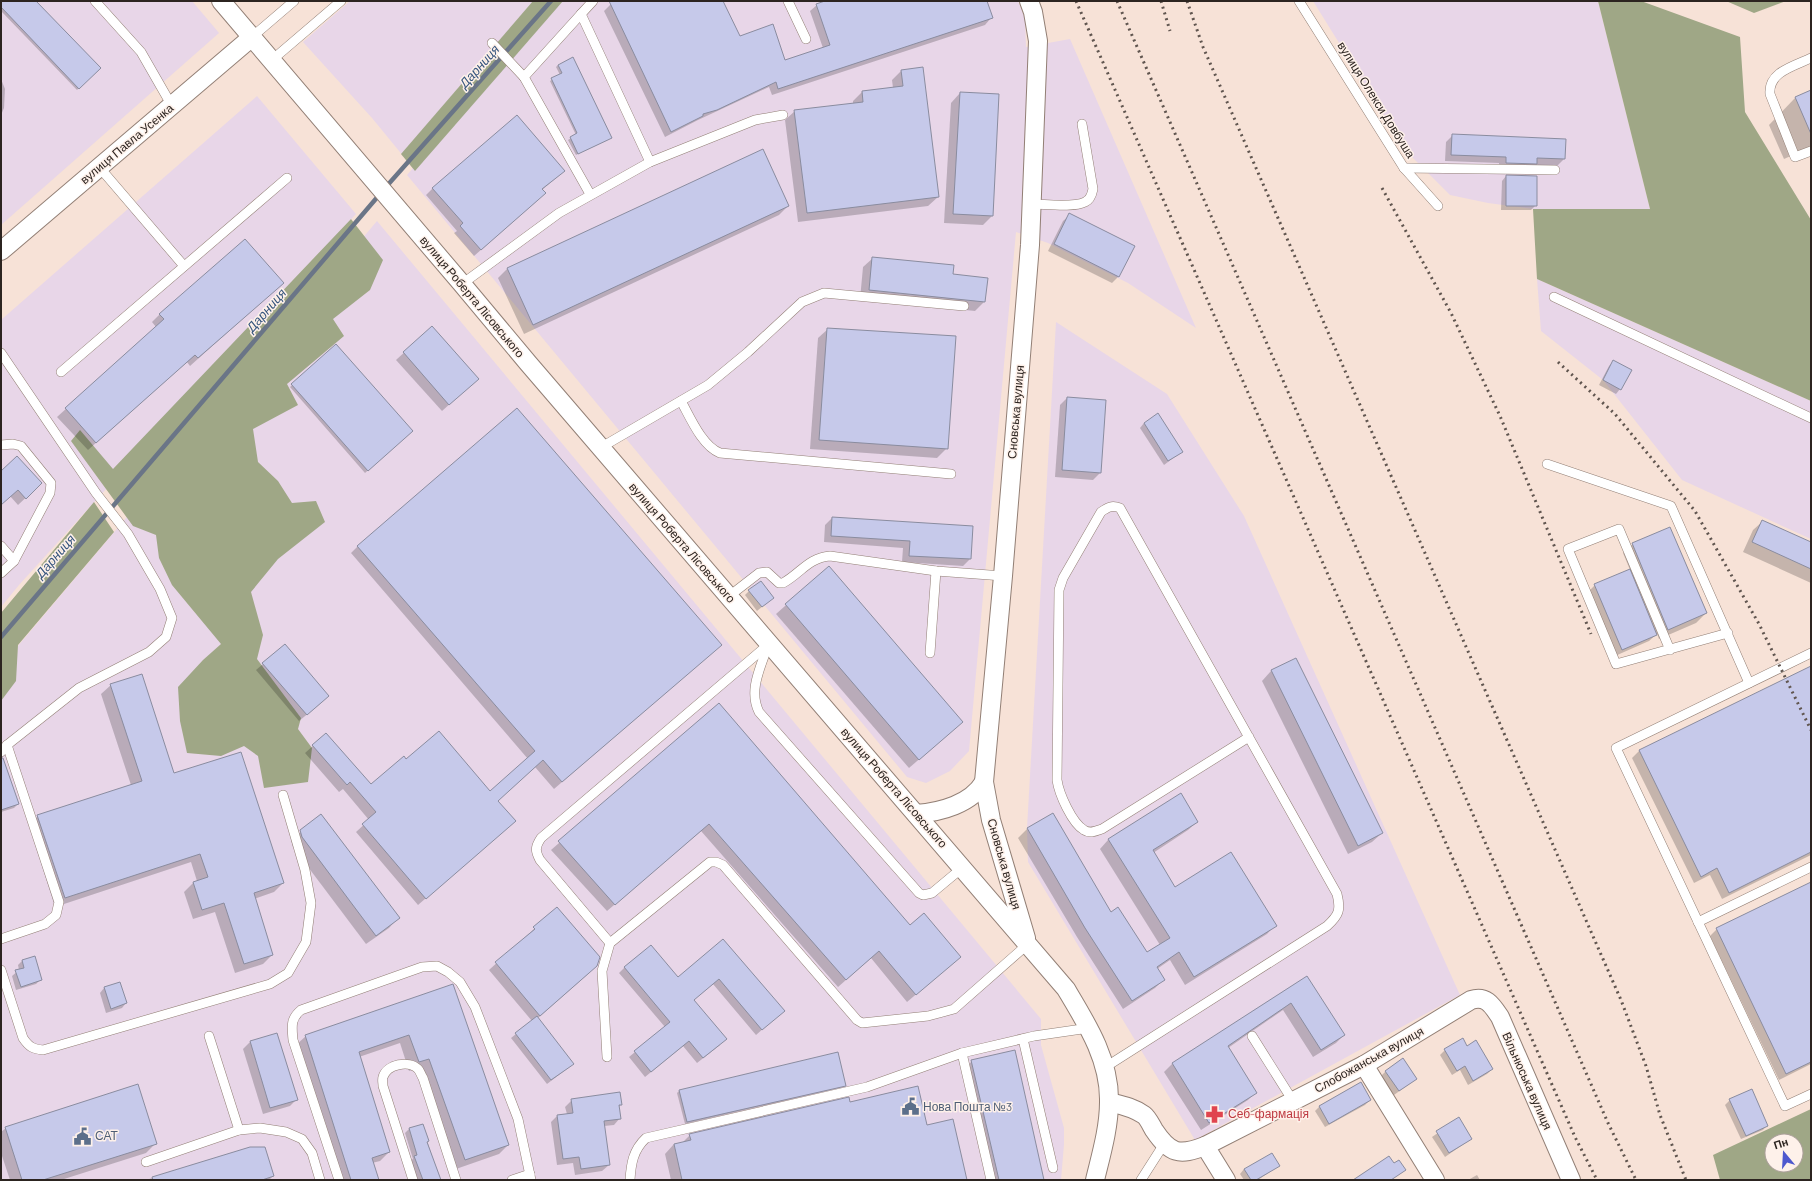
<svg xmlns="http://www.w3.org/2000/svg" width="1812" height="1181" font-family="Barlow,sans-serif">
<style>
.industrial{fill:#e8d6e8}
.forest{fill:#9fa786;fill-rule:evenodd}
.shadow{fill:#0003}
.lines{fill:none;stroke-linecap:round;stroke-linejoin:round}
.stream{stroke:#6a7587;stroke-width:4.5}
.building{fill:#c6c9ea;stroke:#8a8c9f}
.lane-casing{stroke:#927f75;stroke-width:10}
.street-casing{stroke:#927f75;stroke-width:20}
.lane{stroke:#fff;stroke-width:9}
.street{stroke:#fff;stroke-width:18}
.rail{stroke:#60554f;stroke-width:3;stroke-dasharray:2 4;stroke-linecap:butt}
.labels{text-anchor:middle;stroke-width:3;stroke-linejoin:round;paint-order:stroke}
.street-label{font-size:12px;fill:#2c2420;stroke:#fef1ea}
.service-label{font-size:12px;fill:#4e5e75;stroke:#fef1ea;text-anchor:start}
.health-label{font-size:12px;fill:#be3a42;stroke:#fef1ea;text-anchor:start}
.water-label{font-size:13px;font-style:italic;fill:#37567e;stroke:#fef1ea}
</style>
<rect width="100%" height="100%" fill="#f7e2d7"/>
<g class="industrial">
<polygon points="1,1 192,1 219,33 1,225"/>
<polygon points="350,1 1018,1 1025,18 1026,47 1070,39 1196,328 1128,283 1048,243 1016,232 969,751 950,771 926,783 907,777 407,175 413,168 372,118 303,42"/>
<polygon points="1313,1 1598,1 1650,209 1533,209 1488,203 1450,195 1413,158 1395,133"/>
<polygon points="257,96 356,214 19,585 1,607 1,320"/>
<polygon points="377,221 1041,1019 1041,1045 1064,1128 1064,1144 1061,1180 1,1180 1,666"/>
<polygon points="1537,279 1811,401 1811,539 1682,480 1603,380 1541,331"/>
<polygon points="1056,322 1167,394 1244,516 1460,995 1195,1140 1028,862 1027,828"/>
</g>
<g class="forest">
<polygon points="533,1 563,1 415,171 401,154"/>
<polygon points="1598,1 1641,1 1740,37 1745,112 1811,220 1811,401 1537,279 1533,209 1650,209"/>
<polygon points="1726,1 1786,1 1754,13"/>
<polygon points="351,219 383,260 370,290 333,319 344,336 287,384 298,405 253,429 258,462 278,481 292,503 316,501 325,522 278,559 251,592 263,635 257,659 301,718 298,729 312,748 308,782 264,788 258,756 244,746 221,756 187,753 180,721 178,687 203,660 221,644 172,585 159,558 156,535 133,526 71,441 80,430 113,469"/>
<polygon points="94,502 114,532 18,645 16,681 1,701 1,613"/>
<path d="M1811,1109v71h-91l-7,-25zM1772,1141h24v24h-24z"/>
</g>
<g class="shadow">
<polygon points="1,1 35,1 99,68 77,90 1,11"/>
<polygon points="614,1 722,1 739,37 784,61 823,48 810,11 817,5 829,1 986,1 991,18 985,25 772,95 769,87 698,120 665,137 604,11"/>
<polygon points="558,65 609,139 576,155 568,140 576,135 550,81 560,75 556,67"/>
<polygon points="901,71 938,197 928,206 798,222 785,120 795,111 853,104 853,101 862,92 893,88 892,80"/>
<polygon points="1,79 5,89 4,108 1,115"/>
<polygon points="1811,91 1811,147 1784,159 1769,125 1795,98"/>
<polygon points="960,93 992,216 983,225 944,223 951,103"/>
<polygon points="1453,135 1564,159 1557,166 1535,165 1529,170 1499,170 1499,163 1445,161 1446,142"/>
<polygon points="762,151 788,206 779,215 524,334 498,278 507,269"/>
<polygon points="564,171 542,190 538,200 474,256 454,233 457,231 426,195 433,188"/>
<polygon points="1506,176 1536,205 1531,210 1501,210 1502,181"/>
<polygon points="1070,215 1119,276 1112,283 1048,251 1063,221"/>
<polygon points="873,258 952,275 984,302 975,311 860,299 863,267"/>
<polygon points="283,283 190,366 187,362 88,450 57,417 156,327 152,322 160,314"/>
<polygon points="432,327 471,385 442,411 396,360"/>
<polygon points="828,329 947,448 937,458 810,449 818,338"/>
<polygon points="336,346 412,431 365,473 290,387"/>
<polygon points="1613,362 1620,389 1616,394 1599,385 1609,366"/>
<polygon points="1067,398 1100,473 1093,480 1055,477 1060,405"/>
<polygon points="1144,423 1181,452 1164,465 1140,428"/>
<polygon points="1,472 34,490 18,505 10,496 1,504"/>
<polygon points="832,518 972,527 970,559 963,566 902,562 903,548 824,542 825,525"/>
<polygon points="1763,521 1811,543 1811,583 1743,552 1753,530"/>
<polygon points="1633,544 1706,613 1696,623 1659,639 1657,634 1649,641 1615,656 1588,592 1595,585 1630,570 1623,553"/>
<polygon points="358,546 713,652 554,789 535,767 497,801 515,821 418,905 356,832 369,820 343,789 339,792 305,753 326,734 371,785 406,760 490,793 528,759 351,553"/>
<polygon points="829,567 952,731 909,768 776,614"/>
<polygon points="749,591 768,602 757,611 745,595"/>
<polygon points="1296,659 1382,833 1372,842 1348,854 1262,681 1271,671"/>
<polygon points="263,664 321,703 299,721 256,670"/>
<polygon points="1811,667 1811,855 1722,899 1710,875 1694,883 1632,758 1639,751"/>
<polygon points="111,685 174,775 283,883 274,892 254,899 272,955 263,964 235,973 215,912 193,919 184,892 193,883 197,881 191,862 55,907 29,825 38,816 131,785 101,694"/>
<polygon points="719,704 910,926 952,964 907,1002 871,958 838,987 701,831 607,911 551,850"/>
<polygon points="1,782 18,804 14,808 1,812"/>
<polygon points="1180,795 1197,822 1188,830 1153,853 1175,888 1275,925 1267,934 1185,985 1170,960 1157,969 1164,979 1155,988 1123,1009 1077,937 1018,838 1027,829 1053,815 1110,914 1147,954 1160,945 1100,849 1108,840"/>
<polygon points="321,816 398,918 389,928 366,944 293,847 291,840"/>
<polygon points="1811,883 1811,1064 1779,1080 1710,936 1717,929"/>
<polygon points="557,908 589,973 538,1018 568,1068 547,1084 511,1038 532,1021 489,970"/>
<polygon points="723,940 778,1016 756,1035 713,984 693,1000 720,1045 697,1063 683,1046 645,1077 629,1057 665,1027 619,973 625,967 678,979"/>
<polygon points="34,957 41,979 36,984 16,990 12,976 19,970 18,965 22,961"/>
<polygon points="1307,977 1344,1035 1336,1043 1313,1057 1283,1010 1228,1048 1256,1092 1248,1100 1201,1130 1164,1072 1172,1064"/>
<polygon points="119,983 126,1003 122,1008 106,1013 100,993 104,988"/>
<polygon points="452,986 508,1145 499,1154 456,1169 420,1067 409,1071 400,1043 359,1057 389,1152 380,1161 372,1163 377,1180 339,1180 296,1045 306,1036"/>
<polygon points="277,1034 297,1099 290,1106 263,1114 243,1049 250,1042"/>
<polygon points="1467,1047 1492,1069 1487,1074 1468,1085 1460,1070 1452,1075 1440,1055 1445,1050"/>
<polygon points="972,1061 1043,1180 987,1180 963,1071"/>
<polygon points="1386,1071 1416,1079 1394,1095 1381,1076"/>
<polygon points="845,1085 843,1087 685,1124 677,1093 679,1091"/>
<polygon points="572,1100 621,1105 618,1107 620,1118 614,1125 604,1126 609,1165 602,1171 575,1175 573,1163 557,1165 551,1122 558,1115 567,1114 565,1107"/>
<polygon points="1370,1100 1365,1105 1325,1127 1315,1111 1320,1106"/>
<polygon points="1730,1100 1767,1125 1763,1130 1741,1139 1725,1105"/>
<polygon points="849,1104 926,1126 966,1180 671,1180 665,1154 674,1144 682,1143 690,1135"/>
<polygon points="1458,1119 1471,1139 1445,1157 1432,1137"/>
<polygon points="422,1125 439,1178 437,1180 417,1180 410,1161 413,1159 405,1133 409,1129"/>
<polygon points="6,1128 156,1143 146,1153 61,1180 10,1180 1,1153 1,1132"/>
<polygon points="250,1148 273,1176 269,1180 146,1180"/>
<polygon points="1278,1166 1258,1180 1244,1180 1240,1174 1244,1169"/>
<polygon points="1477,1175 1480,1180 1468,1180"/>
</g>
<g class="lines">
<g class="stream">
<polyline points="385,188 551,1"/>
<polyline points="1,637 380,194"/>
</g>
</g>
<g class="building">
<polygon points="1,1 36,1 101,68 79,89 1,7"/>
<polygon points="609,1 723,1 740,36 773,24 785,60 830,45 816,4 825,1 987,1 993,18 778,89 776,82 717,110 703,114 703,116 671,132"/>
<polygon points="573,57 612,138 578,154 570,137 577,133 551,78 562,73 558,65"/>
<polygon points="923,67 939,197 807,213 794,110 863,102 862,91 903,86 901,70"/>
<polygon points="1811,90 1811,134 1795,97"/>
<polygon points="960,92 999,94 993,216 953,214"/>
<polygon points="517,115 565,171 542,189 546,193 481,250 460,226 463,223 432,188"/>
<polygon points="1452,134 1566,139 1565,159 1537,158 1537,164 1506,163 1506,157 1451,155"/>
<polygon points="763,149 789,206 533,325 507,268"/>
<polygon points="1506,175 1537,176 1537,206 1506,206"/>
<polygon points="1069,213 1135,246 1119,277 1054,244"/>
<polygon points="245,239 284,283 198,358 195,355 96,443 65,408 164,319 159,314"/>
<polygon points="872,257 954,265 953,274 988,278 985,302 869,290"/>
<polygon points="432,326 479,379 449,405 403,352"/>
<polygon points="827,328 956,336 948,449 819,440"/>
<polygon points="336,344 413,431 368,471 291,384"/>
<polygon points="1613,360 1632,370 1621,390 1603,380"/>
<polygon points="1067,397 1106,400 1101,473 1062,470"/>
<polygon points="517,408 722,645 562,782 543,760 498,801 516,821 426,899 362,824 376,812 350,782 347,785 312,745 326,733 371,784 404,756 406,759 439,731 490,791 535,751 357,546"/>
<polygon points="1158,413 1183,452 1168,461 1144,423"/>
<polygon points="17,456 42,483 26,499 18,490 1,505 1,471"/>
<polygon points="832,517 973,526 971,559 909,556 910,541 831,536"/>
<polygon points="1762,520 1811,542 1811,569 1752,542"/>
<polygon points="1670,527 1707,613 1668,630 1632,543"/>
<polygon points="829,566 963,722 919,760 785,604"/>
<polygon points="1630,569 1657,635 1622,650 1594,584"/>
<polygon points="761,581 774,598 762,607 748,590"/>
<polygon points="285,644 329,696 307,715 262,663"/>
<polygon points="1296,658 1383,833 1358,846 1271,670"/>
<polygon points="1811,666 1811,852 1729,893 1717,868 1701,877 1639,750"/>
<polygon points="142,674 174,773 241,752 284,883 254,893 273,955 244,964 224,903 202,910 193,882 208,877 200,854 65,898 37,815 142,781 110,684"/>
<polygon points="719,703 910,925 924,913 961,957 916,995 879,951 846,980 709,824 615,905 558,841"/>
<polygon points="1,758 3,758 19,804 1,810"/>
<polygon points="1181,793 1198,822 1153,850 1175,887 1231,852 1277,926 1194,977 1179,952 1157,967 1165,980 1132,1001 1085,928 1027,828 1053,813 1111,912 1118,907 1147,952 1170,938 1108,839"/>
<polygon points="321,814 400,918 376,936 302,837 300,830"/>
<polygon points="1811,882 1811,1062 1786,1074 1716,928"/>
<polygon points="557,907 600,957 597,966 540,1016 495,962 535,929 533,927"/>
<polygon points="723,939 785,1011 762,1030 719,979 694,1000 727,1039 703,1058 689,1041 651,1072 634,1051 670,1022 624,967 651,945 678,977"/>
<polygon points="35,956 42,980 21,987 15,970 24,968 22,960"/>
<polygon points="1307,976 1345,1035 1321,1050 1291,1003 1228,1046 1257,1093 1209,1123 1172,1063"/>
<polygon points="120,982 127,1003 111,1009 104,987"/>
<polygon points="453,984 509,1145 465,1160 429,1059 419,1062 409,1035 359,1052 390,1152 372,1158 379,1180 351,1180 305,1035"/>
<polygon points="537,1016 574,1064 551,1080 515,1033"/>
<polygon points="277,1033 298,1100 270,1108 250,1041"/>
<polygon points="1463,1038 1467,1046 1476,1040 1493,1069 1473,1081 1465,1066 1457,1071 1444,1049"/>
<polygon points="1015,1050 1044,1180 999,1180 971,1060"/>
<polygon points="838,1052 846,1086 687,1122 679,1090"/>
<polygon points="1403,1058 1417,1079 1399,1091 1385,1071"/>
<polygon points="1361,1082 1371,1100 1329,1124 1319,1106"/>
<polygon points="138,1084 157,1144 43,1180 22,1180 5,1127"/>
<polygon points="918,1086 927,1125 953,1119 967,1180 682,1180 674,1144 691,1140 689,1134 849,1097 850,1102"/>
<polygon points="1752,1089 1768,1126 1746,1136 1729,1099"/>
<polygon points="620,1092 622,1105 619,1105 621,1119 604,1121 610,1165 581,1169 579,1157 563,1159 557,1115 573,1113 571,1099"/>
<polygon points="1459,1117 1472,1139 1449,1153 1436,1131"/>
<polygon points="423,1124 429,1141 427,1142 441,1180 423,1180 414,1156 417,1155 409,1128"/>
<polygon points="250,1147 265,1147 274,1176 262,1180 153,1180 152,1177"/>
<polygon points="1272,1153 1280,1166 1256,1180 1251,1180 1244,1169"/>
<polygon points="1389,1156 1394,1163 1399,1160 1406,1170 1391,1180 1353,1180"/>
</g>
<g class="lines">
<defs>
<g id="lane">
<polyline points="95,1 141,52 172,106"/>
<polyline points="788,1 806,39"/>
<polyline points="1299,1 1404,168 1438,206"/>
<polyline points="581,14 593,1"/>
<polyline points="252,37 294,1"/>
<polyline points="492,43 524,77"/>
<path d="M1811,58c-17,8 -43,14 -41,36l25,63 16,-6"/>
<polyline points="272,60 341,1"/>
<polyline points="100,168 184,266"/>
<polyline points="1404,168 1555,170"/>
<polyline points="590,194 524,77 581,14 650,162"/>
<path d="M1031,204c14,0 42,4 54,-2 5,-2 7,-8 8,-13l-11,-65"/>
<polyline points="462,284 559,213 650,162 755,120 783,115"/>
<polyline points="1554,297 1811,418"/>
<polyline points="1,353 96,493 128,534 160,589 172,618 166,637 149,652 79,688 7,745 1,752"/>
<polyline points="61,372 287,178"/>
<path d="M681,401c9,16 21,45 39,52l231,21"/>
<polyline points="1,445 13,444 21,446 51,483 50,493 14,561"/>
<polyline points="600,448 708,385 748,352 802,302 824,293 964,306"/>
<polyline points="1547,464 1671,506 1749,683"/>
<polyline points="1,546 14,561 1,573"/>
<path d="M728,597l31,-24 8,-1 12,11h4c18,-10 25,-25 47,-27l106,15 67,5"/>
<path d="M768,645c-7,22 -20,45 -9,67l160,181 4,2 9,-2 30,-25"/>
<polyline points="1670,650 1619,529 1568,549 1616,664 1728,633"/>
<polyline points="930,653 936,571"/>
<polyline points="1811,653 1616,748 1785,1106 1811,1094"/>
<polyline points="1698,922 1811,867"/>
<polyline points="1,939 45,924 56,915 59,902 7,745"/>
<path d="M610,943l-70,-83c-5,-9 -5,-13 1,-22l228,-194"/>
<path d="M1,970l22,68c6,9 10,11 20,12l227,-66 18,-11 18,-31 5,-39 -6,-33 -22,-75"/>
<polyline points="209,1036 239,1130"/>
<polyline points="1252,1036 1293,1101"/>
<polyline points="1023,1039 1053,1168"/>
<polyline points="962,1053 991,1180"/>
<polyline points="607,1057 602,971 610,943 710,862 716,862 723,865 857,1020 862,1023 928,1016 954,1009 1028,944"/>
<path d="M1104,1068l223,-142c12,-11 14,-16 10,-32l-217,-386c-8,-3 -12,-1 -19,4l-38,66 -4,12 -2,190c2,14 15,43 27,50 6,4 12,1 18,-1l147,-92"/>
<polyline points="146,1162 239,1130 260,1128 286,1132 302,1139 312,1153 320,1180"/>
<path d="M339,1180l-46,-140c-1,-13 -3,-21 8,-30l121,-43 15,-1 11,6 12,10 15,25 43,112 13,61"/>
<path d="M413,1180l-30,-94c0,-3 -1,-7 0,-9 4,-13 26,-17 35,-8 2,2 3,6 5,9l33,102"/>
<polyline points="512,1180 530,1174"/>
<path d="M630,1180c1,-16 3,-30 16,-42l221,-51 95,-34 72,-17 55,-8"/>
<polyline points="1141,1180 1164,1144"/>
</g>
<g id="street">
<path d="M221,1l241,283 66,79 538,626c21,35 44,71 43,113 0,26 -8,53 -14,78"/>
<polyline points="1,251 252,37"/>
<path d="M916,814c25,-2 55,-10 68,-32"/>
<polyline points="1026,938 991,820 984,782 1003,576 1030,245 1038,41 1033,12 1029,1"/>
<polyline points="1364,1065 1435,1180"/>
<path d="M1109,1102c12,3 24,5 35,13 4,3 7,10 10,15 16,24 25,26 51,16l159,-81 107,-65c15,-5 21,5 29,17l71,163"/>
<polyline points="1205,1146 1226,1180"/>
</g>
</defs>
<use href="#lane" class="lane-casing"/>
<use href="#street" class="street-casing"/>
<use href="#lane" class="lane"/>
<use href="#street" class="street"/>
<g class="rail">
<polyline points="1076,1 1575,1137 1597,1180"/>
<polyline points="1117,1 1608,1123 1636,1180"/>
<polyline points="1161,1 1170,31"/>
<polyline points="1187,1 1203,47 1242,136 1621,1000 1646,1066 1660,1115 1686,1180"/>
<polyline points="1382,188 1451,313 1500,416 1591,634"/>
<polyline points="1558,362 1615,414 1695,511 1759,624 1811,730"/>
</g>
</g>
<defs>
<symbol id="civic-bare" viewBox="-9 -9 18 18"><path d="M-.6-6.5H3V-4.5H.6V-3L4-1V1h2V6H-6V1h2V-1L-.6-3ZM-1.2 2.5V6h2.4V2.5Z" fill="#5c6f8a" stroke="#fef1ea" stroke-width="2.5" paint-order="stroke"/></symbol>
<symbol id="pharmacy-bare" viewBox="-9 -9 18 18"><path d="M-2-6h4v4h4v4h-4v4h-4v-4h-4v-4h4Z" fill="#e0444e" stroke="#fef1ea" stroke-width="2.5" paint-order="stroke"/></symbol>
</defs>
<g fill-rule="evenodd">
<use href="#civic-bare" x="898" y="1094" width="25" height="25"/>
<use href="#pharmacy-bare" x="1202" y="1102" width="25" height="25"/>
<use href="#civic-bare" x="70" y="1124" width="25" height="25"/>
</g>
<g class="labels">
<g class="street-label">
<text transform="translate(1376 100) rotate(58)" y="4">вулиця Олекси Довбуша</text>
<text transform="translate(127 144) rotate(-40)" y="4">вулиця Павла Усенка</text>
<text transform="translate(472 297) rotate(50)" y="4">вулиця Роберта Лісовського</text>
<text transform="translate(1016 412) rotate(-85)" y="4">Сновська вулиця</text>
<text transform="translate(682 543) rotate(49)" y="4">вулиця Роберта Лісовського</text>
<text transform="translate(894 788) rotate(49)" y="4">вулиця Роберта Лісовського</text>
<text transform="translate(1004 864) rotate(74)" y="4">Сновська вулиця</text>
<text transform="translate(1369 1060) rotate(-29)" y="4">Слобожанська вулиця</text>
<text transform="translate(1527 1081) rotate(66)" y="4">Вільнюська вулиця</text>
</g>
<g class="service-label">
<text x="923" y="1111">Нова Пошта №3</text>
<text x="95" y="1140">САТ</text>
</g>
<g class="health-label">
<text x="1228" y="1118">Себ-фармація</text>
</g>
<g class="water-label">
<text transform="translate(479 66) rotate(-48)" y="5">Дарниця</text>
<text transform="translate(266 310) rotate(-49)" y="5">Дарниця</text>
<text transform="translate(55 556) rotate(-49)" y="5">Дарниця</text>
</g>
</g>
<rect width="1812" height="1181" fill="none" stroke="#2c2420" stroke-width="4"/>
<g transform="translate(1784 1153) rotate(342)"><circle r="19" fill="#fef1ea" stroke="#aa9f99"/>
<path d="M0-3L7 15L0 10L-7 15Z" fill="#4e58ce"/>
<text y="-6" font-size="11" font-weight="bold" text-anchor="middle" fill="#2c2420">Пн</text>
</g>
</svg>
